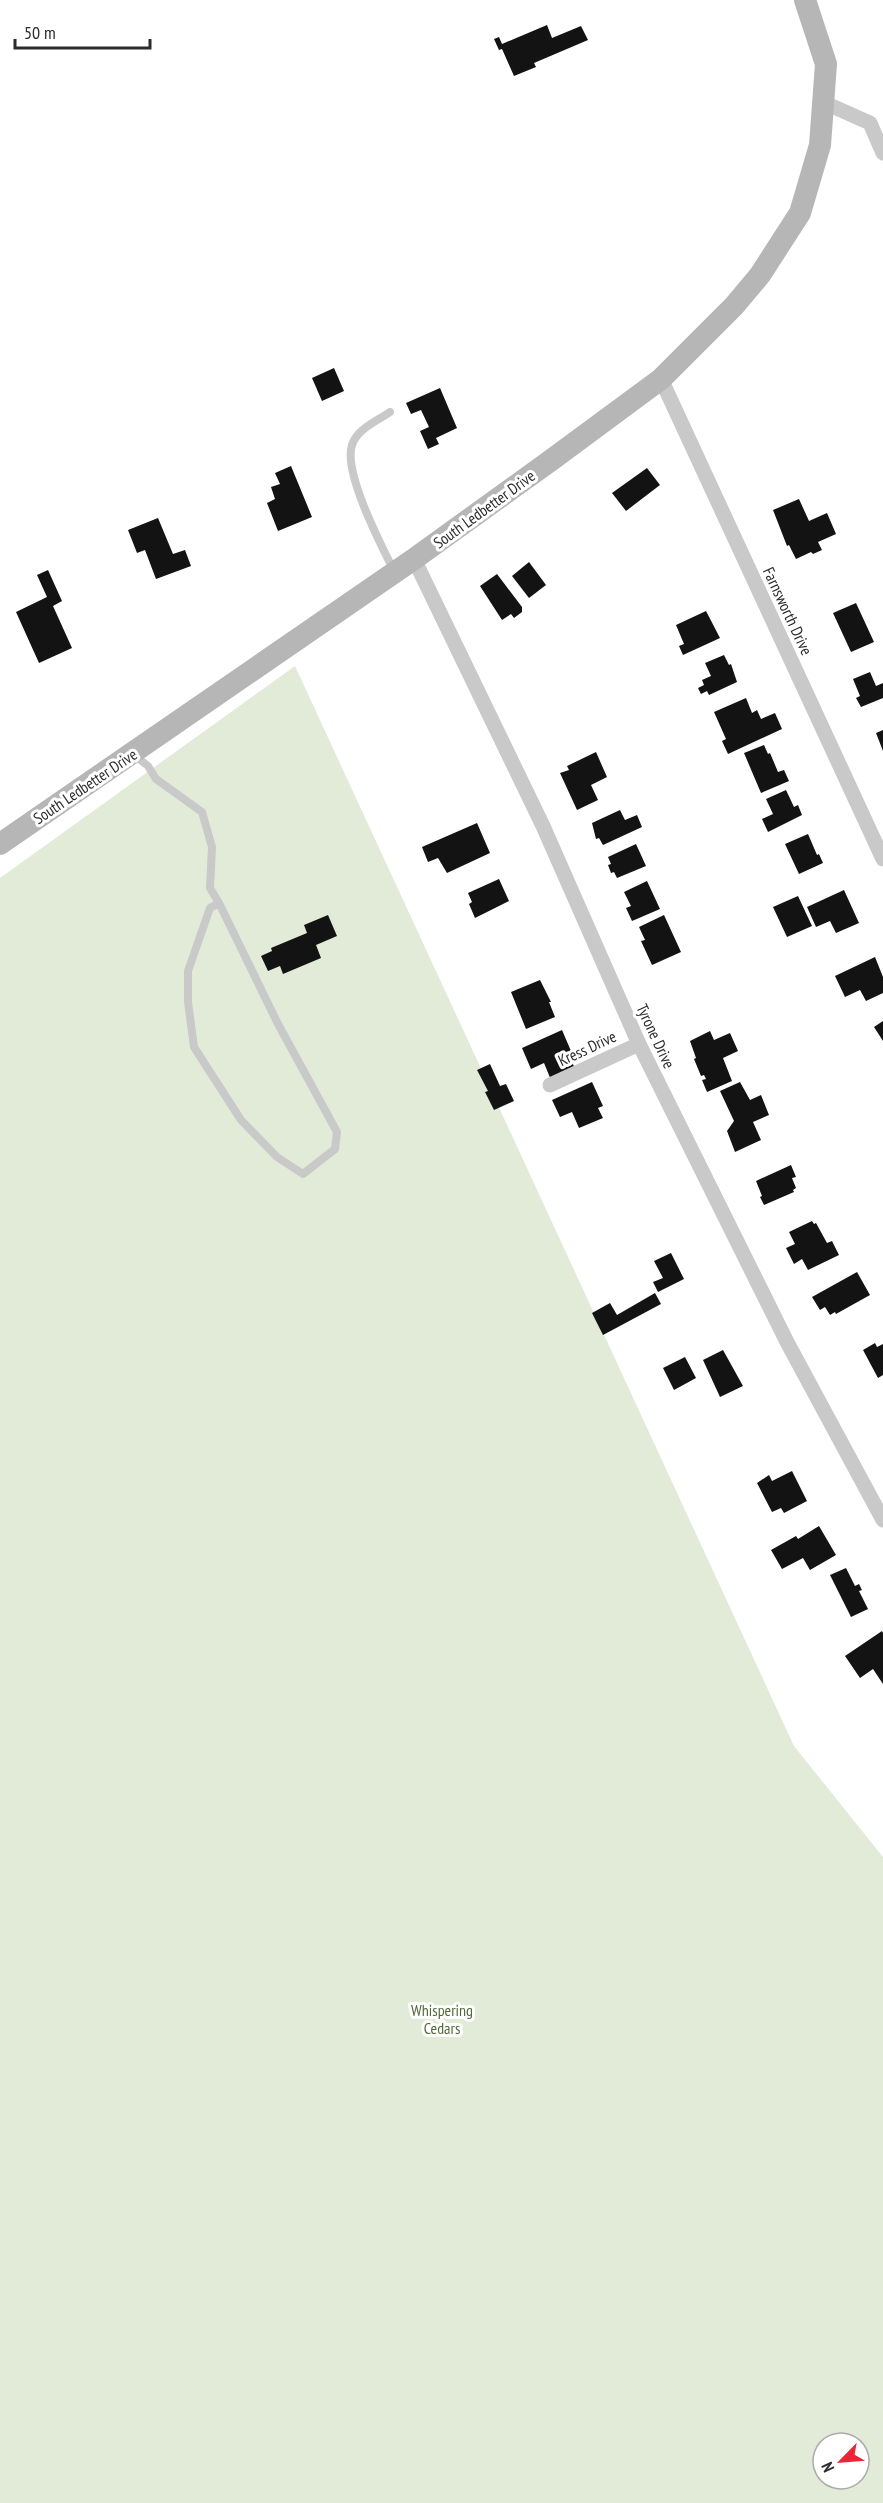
<svg xmlns="http://www.w3.org/2000/svg" width="883" height="2503" font-family="'PT Sans Narrow',sans-serif">
<style>
.green{fill:#e2ebd8;fill-rule:evenodd}
.building{fill:#131313}
.lines{fill:none;stroke-linecap:round;stroke-linejoin:round}
.lane{stroke:#c9c9c9;stroke-width:8}
.street{stroke:#c9c9c9;stroke-width:15}
.secondary{stroke:#b6b6b6;stroke-width:22}
.labels{text-anchor:middle;stroke-width:6;stroke-linejoin:round;paint-order:stroke}
.street-label{font-size:16px;fill:#2c2c2c;stroke:#fff}
.park-label{font-size:16px;fill:#506938;stroke:#fff}
</style>
<rect width="100%" height="100%" fill="#fff"/>
<path class="green" d="M295,666l499,1080 89,111v646h-883v-1625zM823,2443h36v36h-36z"/>
<g class="building">
<polygon points="547,25 552,38 581,26 588,40 534,63 536,67 514,76 502,49 499,50 494,39 499,37 502,44"/>
<polygon points="334,368 344,391 322,401 312,378"/>
<polygon points="440,388 457,428 436,438 439,444 428,449 420,431 429,427 421,410 411,414 406,403"/>
<polygon points="291,466 312,517 278,531 267,503 275,499 271,487 280,484 275,473"/>
<polygon points="647,468 660,485 626,511 612,493"/>
<polygon points="799,499 809,521 827,513 836,534 818,542 822,550 813,554 811,552 796,559 789,545 787,546 773,510"/>
<polygon points="158,518 173,554 185,550 191,566 156,579 145,550 137,553 128,530"/>
<polygon points="529,562 546,585 529,598 512,576"/>
<polygon points="48,570 62,601 53,606 72,648 39,663 16,612 47,597 37,575"/>
<polygon points="497,574 522,607 522,612 514,618 511,614 502,620 480,586"/>
<polygon points="856,603 874,642 851,652 833,613"/>
<polygon points="706,611 720,638 683,655 679,646 684,644 676,625"/>
<polygon points="724,655 729,665 731,664 737,682 709,695 707,691 701,694 698,688 704,685 702,680 711,676 705,663"/>
<polygon points="870,672 876,686 883,683 883,698 861,707 856,698 860,696 853,679"/>
<polygon points="746,698 752,713 757,710 761,719 775,713 782,729 728,754 722,741 726,739 714,712"/>
<polygon points="883,730 883,751 876,733"/>
<polygon points="764,745 768,754 770,753 778,772 784,770 789,781 761,793 744,753"/>
<polygon points="596,752 607,777 591,785 598,800 577,810 560,773 569,770 567,766"/>
<polygon points="786,790 794,807 798,805 802,815 768,832 762,819 773,814 766,799"/>
<polygon points="620,810 625,820 637,815 642,827 603,845 599,838 596,839 592,823"/>
<polygon points="477,823 490,853 447,873 438,858 428,862 422,847"/>
<polygon points="808,834 817,855 819,854 823,863 799,874 785,844"/>
<polygon points="636,844 646,866 617,878 614,872 611,873 608,865 611,864 608,857"/>
<polygon points="499,879 509,901 475,918 469,904 472,902 468,893"/>
<polygon points="647,881 660,909 632,921 626,908 631,906 624,892"/>
<polygon points="844,890 859,923 836,933 830,921 816,927 807,907"/>
<polygon points="798,896 812,926 787,937 773,907"/>
<polygon points="328,915 337,936 316,945 321,958 283,974 280,966 268,971 261,956 272,951 271,948 307,933 304,925"/>
<polygon points="664,915 681,952 652,965 641,941 645,940 639,927"/>
<polygon points="875,957 883,977 883,993 866,1001 860,990 845,997 835,976"/>
<polygon points="540,980 551,1002 549,1002 555,1017 526,1029 511,992"/>
<polygon points="883,1021 883,1041 874,1027"/>
<polygon points="562,1030 574,1058 571,1059 575,1069 551,1080 544,1063 531,1069 522,1048"/>
<polygon points="710,1031 714,1040 730,1033 738,1051 723,1058 732,1081 707,1092 702,1080 706,1079 704,1075 701,1076 694,1059 696,1058 690,1041"/>
<polygon points="490,1064 500,1086 506,1084 514,1101 494,1110 485,1092 488,1091 477,1070"/>
<polygon points="592,1082 603,1106 598,1108 603,1118 579,1128 572,1112 560,1117 552,1100"/>
<polygon points="740,1082 750,1100 761,1095 769,1115 753,1122 761,1140 735,1152 727,1131 734,1121 720,1091"/>
<polygon points="791,1165 796,1177 792,1178 796,1188 793,1190 794,1192 764,1205 760,1197 762,1196 756,1181"/>
<polygon points="812,1221 814,1224 816,1223 827,1243 832,1241 839,1255 808,1270 802,1259 794,1264 786,1248 795,1244 789,1232"/>
<polygon points="671,1253 684,1279 658,1292 653,1282 663,1278 654,1261"/>
<polygon points="857,1272 870,1295 836,1314 835,1312 830,1315 825,1307 820,1310 812,1297"/>
<polygon points="655,1293 661,1304 603,1335 592,1313 610,1303 617,1315"/>
<polygon points="875,1343 877,1347 883,1344 883,1375 878,1378 863,1350"/>
<polygon points="723,1350 743,1386 720,1397 703,1360"/>
<polygon points="685,1357 696,1378 674,1390 663,1368"/>
<polygon points="792,1471 807,1501 784,1513 781,1508 772,1512 757,1483 769,1475 772,1481"/>
<polygon points="819,1526 836,1555 810,1570 803,1558 782,1569 771,1550 796,1536 798,1539"/>
<polygon points="846,1568 855,1586 859,1584 862,1590 859,1591 868,1609 851,1617 830,1575"/>
<polygon points="882,1631 883,1633 883,1684 873,1669 860,1678 845,1656"/>
</g>
<g class="lines">
<g class="lane">
<path d="M390,412c-13,9 -33,17 -38,33 -9,27 29,100 42,126"/>
<polyline points="133,754 148,766 156,779 202,812 212,847 210,888 219,903 278,1024 337,1132 335,1149 303,1174 277,1157 241,1120 194,1047 188,1002 188,971 210,908 219,903"/>
</g>
<g class="street">
<polyline points="825,103 870,123 883,153"/>
<polyline points="661,379 883,859"/>
<polyline points="414,559 543,826 639,1044 787,1342 883,1520"/>
<polyline points="550,1085 639,1044"/>
</g>
<polyline class="secondary" points="0,844 414,559 550,461 661,379 734,306 760,275 800,213 820,145 826,64 805,0"/>
</g>
<g class="labels">
<g class="street-label">
<text transform="translate(484 509) rotate(-36)" y="6">South Ledbetter Drive</text>
<text transform="translate(788 611) rotate(65)" y="6">Farnsworth Drive</text>
<text transform="translate(85 786) rotate(-34)" y="6">South Ledbetter Drive</text>
<text transform="translate(656 1036) rotate(65)" y="6">Tyrone Drive</text>
<text transform="translate(587 1048) rotate(-25)" y="6">Kress Drive</text>
</g>
<g class="park-label">
<text x="442" y="2016">Whispering<tspan x="442" dy="18">Cedars</tspan></text>
</g>
</g>
<g transform="translate(841 2461) rotate(245)"><circle r="28" fill="#ffffff" stroke="#ababab" stroke-width="1.5"/>
<path d="M0-4.5L10 22L0 15L-10 22Z" fill="#ee2336"/>
<text y="-9" font-size="16" font-weight="bold" text-anchor="middle" fill="#2c2c2c">N</text>
</g>
<path d="M15 39v9h135v-9" fill="none" stroke="#2c2c2c" stroke-width="3"/>
<text x="24" y="39" font-size="18" fill="#2c2c2c" stroke="#ffffff" stroke-width="4.5" paint-order="stroke">50 m</text>
</svg>
